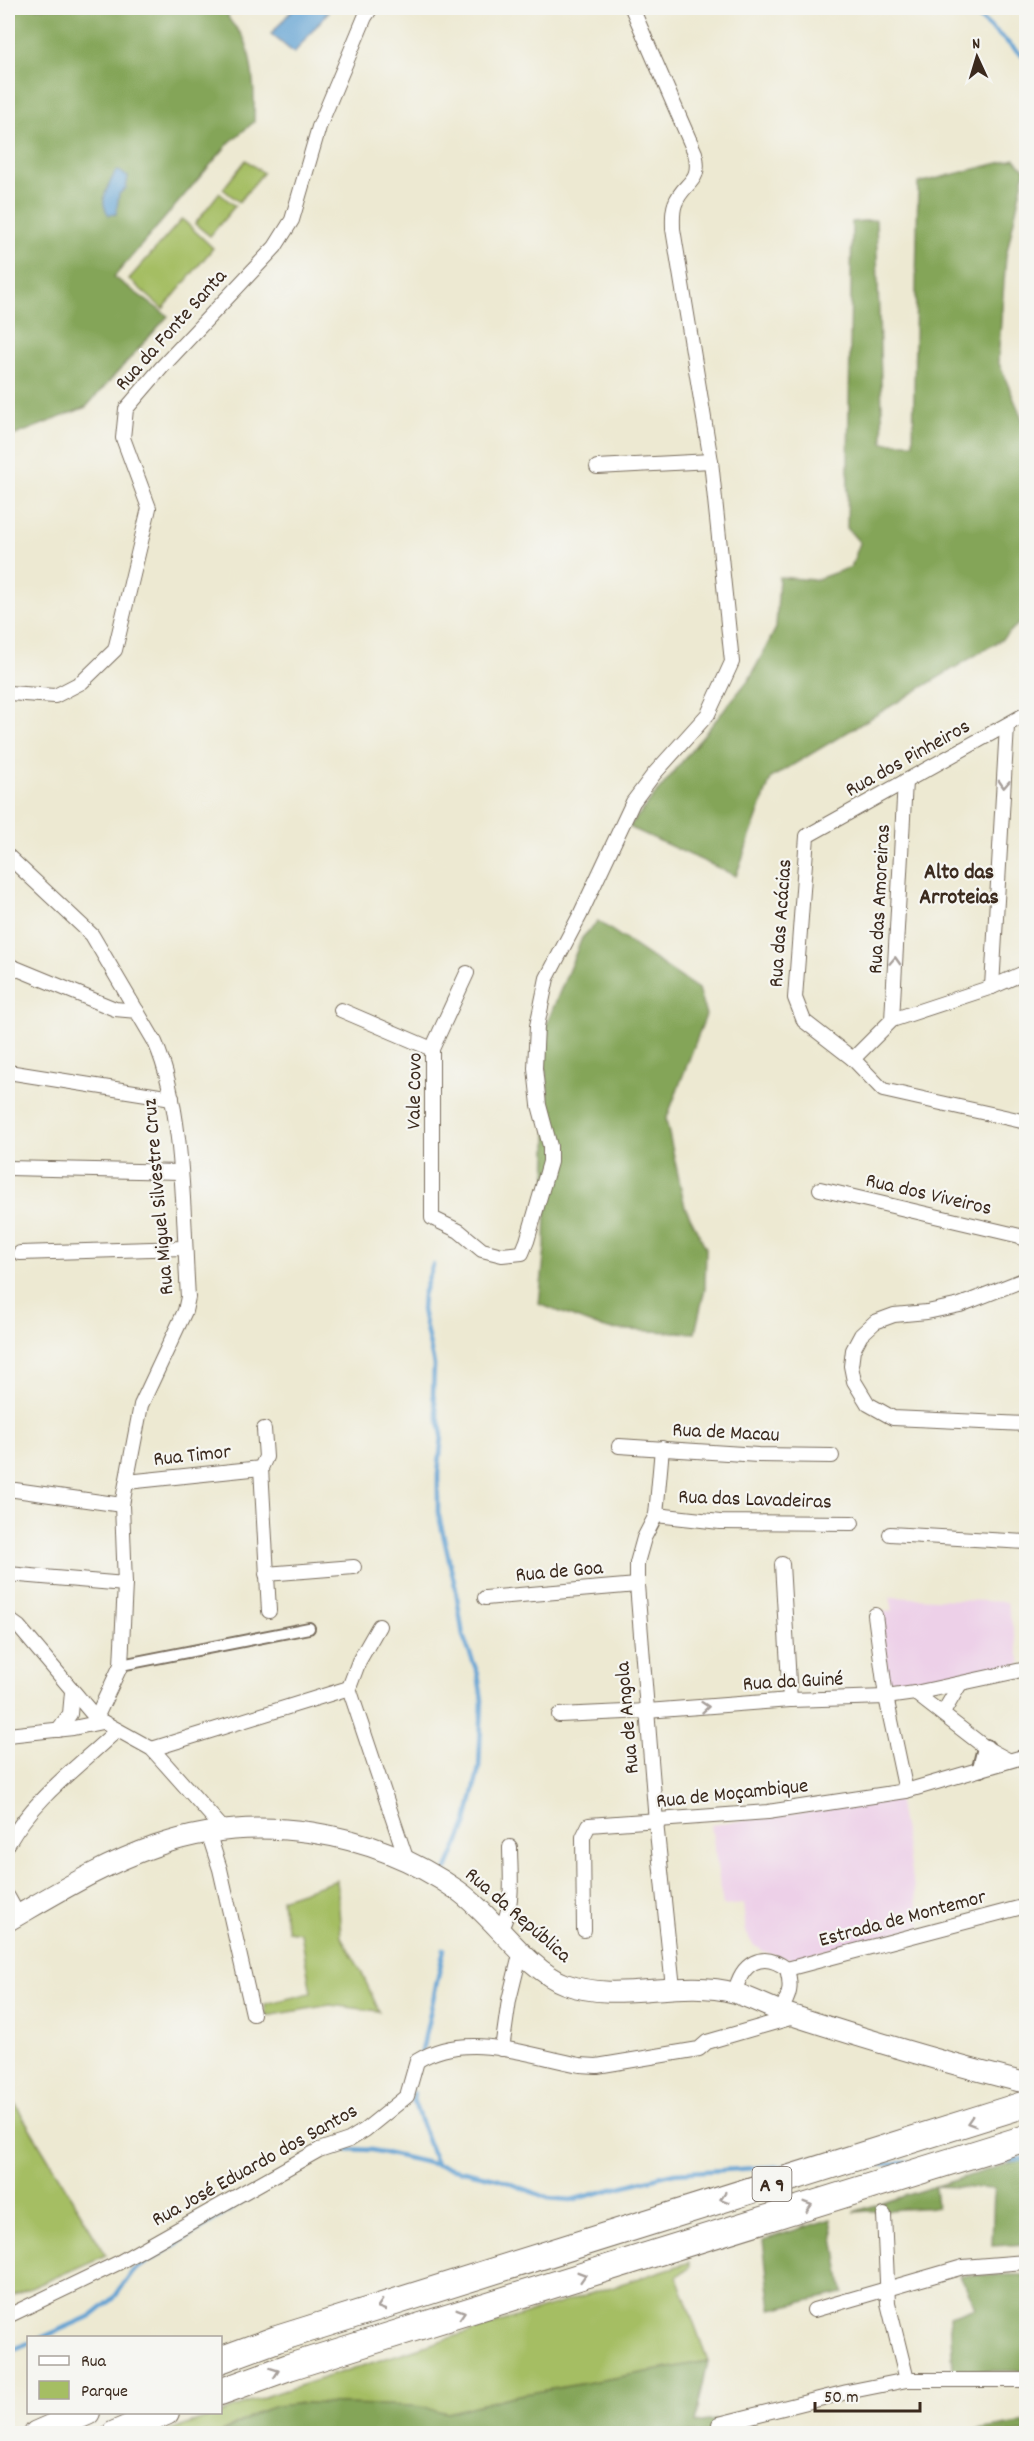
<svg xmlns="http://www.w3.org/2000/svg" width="1034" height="2441" font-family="Dekko,sans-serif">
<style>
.built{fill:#edd0e8}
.green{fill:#a5be63;stroke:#707440;stroke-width:1.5}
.forest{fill:#84a559;stroke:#60683c;stroke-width:1.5}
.water{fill:#5fa0d2;stroke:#4d6578;stroke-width:1.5}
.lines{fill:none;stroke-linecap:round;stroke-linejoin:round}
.stream{stroke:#5fa0d2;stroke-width:4.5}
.pedestrian-casing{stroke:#796d5d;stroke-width:14}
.minor-casing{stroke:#796d5d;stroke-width:16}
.tertiary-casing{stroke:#796d5d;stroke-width:20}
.secondary-casing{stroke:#796d5d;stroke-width:22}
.motorway-casing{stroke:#796d5d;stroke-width:28}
.pedestrian{stroke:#fff;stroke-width:10}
.minor{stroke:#fff;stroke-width:14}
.tertiary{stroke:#fff;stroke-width:16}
.secondary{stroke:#fff;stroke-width:20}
.motorway{stroke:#fff;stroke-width:26}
.oneway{stroke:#a79f9a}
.labels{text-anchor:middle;stroke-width:4.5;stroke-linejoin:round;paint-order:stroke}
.shield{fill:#f6f6f2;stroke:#73675e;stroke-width:1.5}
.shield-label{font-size:20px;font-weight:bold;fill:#3b2a1e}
.street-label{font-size:21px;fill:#3b2a1e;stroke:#f6f6f2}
.neighbourhood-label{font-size:22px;font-weight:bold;fill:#3b2a1e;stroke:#f6f6f2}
</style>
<rect width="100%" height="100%" fill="#f6f6f2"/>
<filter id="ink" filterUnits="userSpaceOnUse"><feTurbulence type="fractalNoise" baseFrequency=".0167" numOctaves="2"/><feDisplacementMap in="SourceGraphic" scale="12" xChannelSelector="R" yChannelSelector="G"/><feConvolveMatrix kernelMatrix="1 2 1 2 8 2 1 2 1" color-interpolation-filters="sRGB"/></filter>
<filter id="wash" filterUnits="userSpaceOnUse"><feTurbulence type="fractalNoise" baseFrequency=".008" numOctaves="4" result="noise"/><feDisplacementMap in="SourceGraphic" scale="24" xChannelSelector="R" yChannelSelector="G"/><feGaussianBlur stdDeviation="1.35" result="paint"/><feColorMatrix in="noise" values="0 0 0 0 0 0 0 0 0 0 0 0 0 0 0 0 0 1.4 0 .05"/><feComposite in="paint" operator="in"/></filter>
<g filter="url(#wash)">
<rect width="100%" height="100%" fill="#ede9d2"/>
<g class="built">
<polygon points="890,1597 1007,1602 1021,1664 895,1689 888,1685 880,1612 893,1611"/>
<polygon points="898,1799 921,1926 791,1959 765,1952 753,1945 746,1932 743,1904 723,1906 711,1825"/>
</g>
<g class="green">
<polygon points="246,160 263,173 239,202 223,189"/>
<polygon points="219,193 235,206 210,236 195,224"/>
<polygon points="182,219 213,248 163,309 129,279"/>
<polygon points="337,1880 341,1937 360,1969 379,2011 330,2005 266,2016 265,2004 311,1993 301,1933 288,1931 281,1899"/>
<polygon points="8,2092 106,2255 8,2298"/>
<polygon points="690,2262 690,2266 677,2277 708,2361 514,2396 448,2413 415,2406 299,2403 259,2412 220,2433 162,2434 273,2394"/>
</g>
<g class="forest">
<path d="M8,8h219c-2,15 15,21 19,35 8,26 9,52 8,79l-24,20 -116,135 54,39 -82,91 -78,31z"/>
<polygon points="1015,159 1025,170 1006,256 998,361 1026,428 1026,617 1001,640 771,778 736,876 629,827 750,678 776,628 779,577 815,580 851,567 860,543 847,528 852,222 876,220 883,443 913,443 918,183"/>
<polygon points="598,921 698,989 706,1015 666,1120 685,1207 706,1248 705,1288 695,1333 605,1329 539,1304 545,1248 548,1092 542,1035 582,938"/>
<polygon points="1026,2158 1026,2244 992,2246 994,2189 935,2186 937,2207 853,2212"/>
<polygon points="831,2219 843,2293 771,2309 763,2240"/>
<polygon points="960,2275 1026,2275 1026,2371 953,2371 950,2316 976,2307"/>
<polygon points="708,2361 695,2423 715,2420 716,2433 220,2434 259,2412 276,2406 306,2403 415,2406 448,2413 514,2396"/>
<polygon points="1026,2422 1026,2433 978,2433 977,2430"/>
</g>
<g class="water">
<polygon points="294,8 323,8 328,12 294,53 271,34"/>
<path d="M119,171l9,6 -2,11 -7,6 -3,20 -7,1c-12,-15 0,-28 6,-43z"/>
</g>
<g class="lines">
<g class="stream">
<polyline points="969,8 1026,59"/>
<polyline points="433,1265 423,1295 422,1310 434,1365 433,1395 442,1435 438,1474 438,1512 456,1590 463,1636 478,1674 482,1700 479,1767 467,1822 447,1869"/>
<polyline points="421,2055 444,1949"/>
<polyline points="414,2093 413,2100 436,2164"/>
<polyline points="330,2153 346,2149 372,2150 499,2179 548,2198 571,2200 674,2173 790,2166"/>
<polyline points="993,2160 1026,2159"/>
<polyline points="873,2164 907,2163"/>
<polyline points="269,2185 286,2176"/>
<polyline points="41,2338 93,2315 114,2298 133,2271 254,2194"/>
<polyline points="8,2352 28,2343"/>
</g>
</g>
</g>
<g filter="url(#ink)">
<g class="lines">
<defs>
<polyline id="pedestrian" points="121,1665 309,1628"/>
<g id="minor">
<polyline points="597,467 711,461"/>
<polyline points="8,693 55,696 82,682 115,650 149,508 123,438 126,409 162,367 275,247 292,220 319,127 365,17 371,8"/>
<polyline points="1026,714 807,836 795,998 804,1021 853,1059 883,1090 1026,1122"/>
<path d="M8,856l84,79 63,107c30,68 28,179 33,255l-3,14 -44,94 -19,100 3,79 -4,81 -25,53"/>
<polyline points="8,965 115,1009 137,1011"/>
<path d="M467,973l-35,76v169l27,13 23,19 20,5 20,-2 5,-12 23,-79v-16l-11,-41 -4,-37 2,-42 10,-48 33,-63 53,-113 21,-28 54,-60 24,-52 -21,-201 -38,-232c0,-9 -1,-17 2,-25 8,-23 28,-20 20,-51l-63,-145"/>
<polyline points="992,987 1007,726"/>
<polyline points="341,1010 432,1049"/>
<polyline points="892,1020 905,781"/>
<polyline points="853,1059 892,1020 992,987 1026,972"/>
<polyline points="8,1072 172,1098"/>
<polyline points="8,1168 180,1172"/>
<polyline points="820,1189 1020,1236 1026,1241"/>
<polyline points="20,1253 184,1248"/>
<polyline points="1026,1279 960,1305 927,1312 894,1315 875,1322 861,1335 853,1350 851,1366 854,1381 868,1404 893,1418 1026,1424"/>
<polyline points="264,1429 266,1457 261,1468 269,1611"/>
<polyline points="619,1446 758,1455 832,1456"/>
<polyline points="662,1448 656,1515 644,1538 637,1563 637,1585 656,1822 673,1988"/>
<polyline points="127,1482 261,1468"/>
<polyline points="8,1489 122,1505"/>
<polyline points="656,1515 720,1522 852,1523"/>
<polyline points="890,1534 1026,1542"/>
<polyline points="782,1564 790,1700"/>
<polyline points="8,1574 125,1584"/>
<polyline points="266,1574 354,1567"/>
<polyline points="485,1598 637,1585"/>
<polyline points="875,1615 886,1697 906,1791"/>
<polyline points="8,1619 19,1627 96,1718 152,1749 224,1830"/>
<polyline points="379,1626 359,1661 349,1688 406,1858"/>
<polyline points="915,1693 986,1748 1008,1760"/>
<polyline points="943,1713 960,1684"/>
<polyline points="559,1715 647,1711 790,1700 886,1697 915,1693 1026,1669"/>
<polyline points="58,1730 70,1714 72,1692"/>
<polyline points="8,1735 73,1728 102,1722"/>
<polyline points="152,1749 349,1688"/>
<polyline points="208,1832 220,1869 253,2014"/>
<path d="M8,1844c26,-46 70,-77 108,-113"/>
<polyline points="8,1897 18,1915"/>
<path d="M501,1928c14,-23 9,-55 9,-81"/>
<polyline points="584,1930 583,1837 589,1825 768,1812 906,1791 1026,1756"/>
<polyline points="787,1969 1026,1906"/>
<path d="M735,1993c6,-30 27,-43 52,-24 5,18 3,27 -7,42"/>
<polyline points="502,2049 509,2000 521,1951"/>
<polyline points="884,2215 888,2303 907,2380"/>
<polyline points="814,2310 963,2267 1026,2262"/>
<path d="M8,2316l110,-53 201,-113 30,-10 16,-10 42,-34 10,-35c49,-31 110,-6 163,4l17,1 102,-17 8,-7 90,-26"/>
<polyline points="719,2424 847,2392 907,2380 1026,2380"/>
</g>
<polyline id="tertiary" points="981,1768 986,1748"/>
<path id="secondary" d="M8,1921c47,-27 95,-57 148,-75 99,-35 215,-16 301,44 35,24 70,80 108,94 55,20 114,-7 170,9 16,5 31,13 47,19 80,26 163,51 244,71"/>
<g id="motorway">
<polyline points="220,2360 277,2339 1026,2104"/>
<polyline points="220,2392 289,2367 1026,2138"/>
<polyline points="37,2434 87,2412"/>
<polyline points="115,2434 166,2412"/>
</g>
</defs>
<use href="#pedestrian" class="pedestrian-casing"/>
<use href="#minor" class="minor-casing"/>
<use href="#tertiary" class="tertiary-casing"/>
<use href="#secondary" class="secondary-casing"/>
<use href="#motorway" class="motorway-casing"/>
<use href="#pedestrian" class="pedestrian"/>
<use href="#minor" class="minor"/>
<use href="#tertiary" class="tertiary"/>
<use href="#secondary" class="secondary"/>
<use href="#motorway" class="motorway"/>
</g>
<defs><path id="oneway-chevron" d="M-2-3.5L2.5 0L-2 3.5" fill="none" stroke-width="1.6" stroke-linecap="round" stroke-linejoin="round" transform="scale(1.5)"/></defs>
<g class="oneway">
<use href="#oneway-chevron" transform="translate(1004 784) rotate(93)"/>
<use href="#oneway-chevron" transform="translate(895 961) rotate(-87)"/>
<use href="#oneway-chevron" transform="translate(705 1707) rotate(-5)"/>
<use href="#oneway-chevron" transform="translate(971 2122) rotate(163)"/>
<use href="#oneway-chevron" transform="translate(724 2198) rotate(163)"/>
<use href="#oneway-chevron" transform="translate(808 2206) rotate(-17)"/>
<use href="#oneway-chevron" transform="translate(582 2276) rotate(-17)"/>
<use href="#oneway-chevron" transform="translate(381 2306) rotate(162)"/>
<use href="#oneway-chevron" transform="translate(461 2313) rotate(-17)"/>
<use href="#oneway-chevron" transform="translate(275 2372) rotate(-20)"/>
</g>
</g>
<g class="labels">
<rect class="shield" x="752.5" y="2167" width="39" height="34" rx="4.5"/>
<g class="shield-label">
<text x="772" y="2191">A 9</text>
</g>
<g class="street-label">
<text transform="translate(170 329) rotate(-48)" y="7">Rua da Fonte Santa</text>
<text transform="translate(907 757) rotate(-29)" y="7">Rua dos Pinheiros</text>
<text transform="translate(878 899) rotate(-87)" y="7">Rua das Amoreiras</text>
<text transform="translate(779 923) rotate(-86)" y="7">Rua das Acácias</text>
<text transform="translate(413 1091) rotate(-89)" y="7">Vale Covo</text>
<text transform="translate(929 1193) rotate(13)" y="7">Rua dos Viveiros</text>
<text transform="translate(157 1197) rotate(-95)" y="7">Rua Miguel Silvestre Cruz</text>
<text transform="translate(726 1431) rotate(3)" y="7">Rua de Macau</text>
<text transform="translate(192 1454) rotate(-6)" y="7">Rua Timor</text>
<text transform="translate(755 1498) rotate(2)" y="7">Rua das Lavadeiras</text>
<text transform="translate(559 1570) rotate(-5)" y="7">Rua de Goa</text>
<text transform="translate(793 1680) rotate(-3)" y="7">Rua da Guiné</text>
<text transform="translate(626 1718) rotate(-95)" y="7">Rua de Angola</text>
<text transform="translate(732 1792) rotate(-6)" y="7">Rua de Moçambique</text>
<text transform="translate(519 1914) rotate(41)" y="7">Rua da República</text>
<text transform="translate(902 1917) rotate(-15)" y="7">Estrada de Montemor</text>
<text transform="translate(254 2164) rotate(-29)" y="7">Rua José Eduardo dos Santos</text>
</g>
<g class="neighbourhood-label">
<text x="959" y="878">Alto das<tspan x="959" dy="25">Arroteias</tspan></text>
</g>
</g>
<rect width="1034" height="2441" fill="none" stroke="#f6f6f2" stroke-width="30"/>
<rect x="27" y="2336" width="195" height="78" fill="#f6f6f2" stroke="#aba49d" stroke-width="1.5"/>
<rect x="39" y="2356" width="30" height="9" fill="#ffffff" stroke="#aba49d" stroke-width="1.5"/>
<text x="81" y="2366" font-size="18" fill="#3b2a1e">Rua</text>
<rect x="39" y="2381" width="30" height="18" fill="#a5be63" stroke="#aba49d" stroke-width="1.5"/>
<text x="81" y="2396" font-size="18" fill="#3b2a1e">Parque</text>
<g transform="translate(977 57) rotate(356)" stroke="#f6f6f2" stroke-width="4.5" paint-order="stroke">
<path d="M0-4.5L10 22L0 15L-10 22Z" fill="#3b2a1e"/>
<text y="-9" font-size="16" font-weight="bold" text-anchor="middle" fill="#3b2a1e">N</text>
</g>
<path d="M815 2402v9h105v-9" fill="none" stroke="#3b2a1e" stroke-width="3"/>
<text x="824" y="2402" font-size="18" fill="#3b2a1e" stroke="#f6f6f2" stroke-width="4.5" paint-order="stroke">50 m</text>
</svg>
